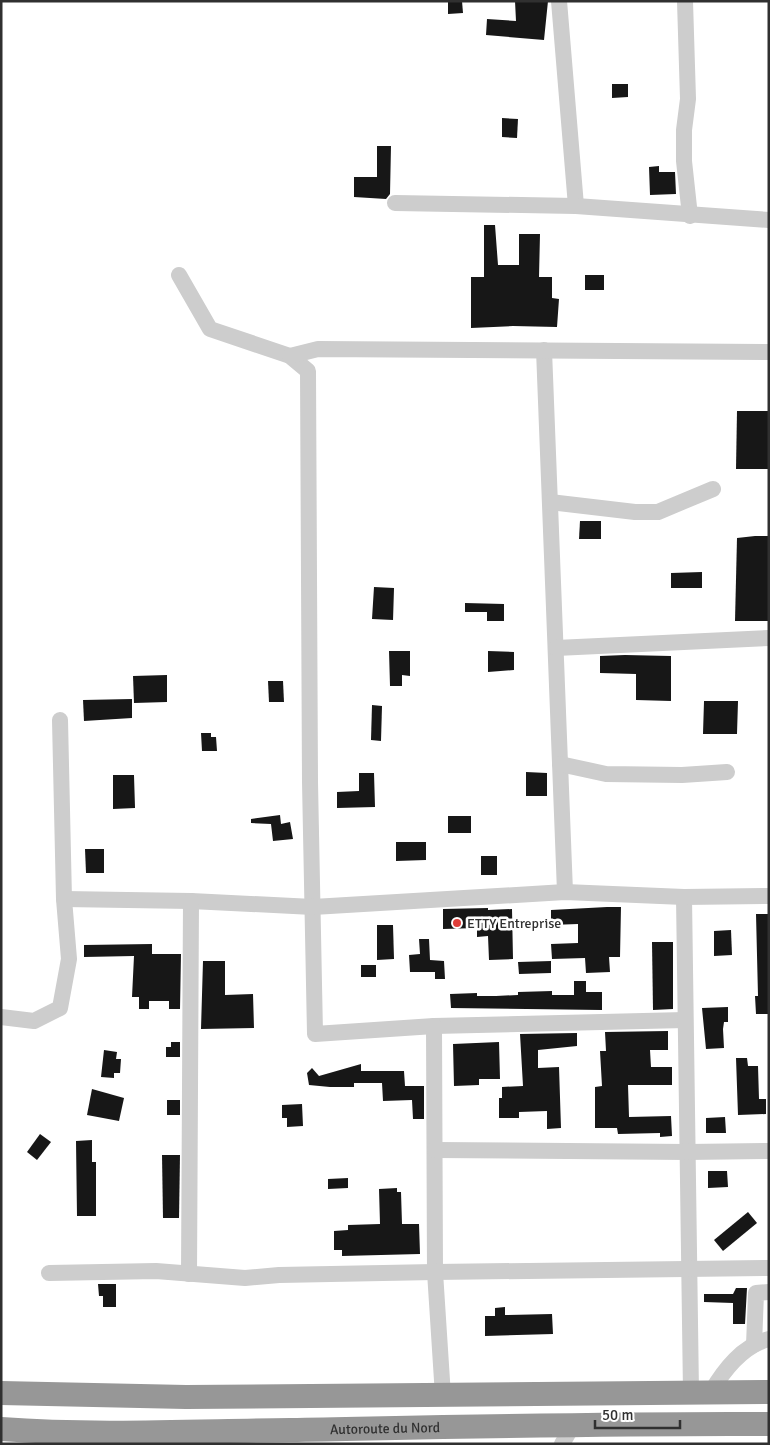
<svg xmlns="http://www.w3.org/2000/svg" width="770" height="1445" font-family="Signika,sans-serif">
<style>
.building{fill:#171717}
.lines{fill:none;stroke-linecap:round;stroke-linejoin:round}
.minor{stroke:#cdcdcd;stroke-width:16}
.highway{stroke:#979797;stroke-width:24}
.poi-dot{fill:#df3d39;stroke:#fff;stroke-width:2}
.labels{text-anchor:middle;stroke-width:5;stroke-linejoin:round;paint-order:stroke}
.poi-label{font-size:14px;fill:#303030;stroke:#fff;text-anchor:start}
.street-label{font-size:14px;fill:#303030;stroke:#fff}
</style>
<rect width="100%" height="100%" fill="#fff"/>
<g class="building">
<polygon points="448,1 462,1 463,13 448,14"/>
<polygon points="515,1 548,1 544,40 486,35 487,19 516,21"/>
<polygon points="612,84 628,84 628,97 612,98"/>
<polygon points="502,118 518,119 517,138 502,137"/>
<polygon points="377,146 391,146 390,194 386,199 354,197 354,177 377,177"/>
<polygon points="659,166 659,172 675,172 676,194 650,195 649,167"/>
<polygon points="484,225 495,225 498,265 519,265 519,234 540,234 539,277 552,277 552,298 559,299 557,327 513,326 471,328 471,277 484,277"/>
<rect x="585" y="275" width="19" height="15"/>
<polygon points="737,411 769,411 769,469 736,469"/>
<polygon points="580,521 601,521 601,539 579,539"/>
<polygon points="755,536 769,536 769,621 735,621 737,538"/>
<polygon points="702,572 702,588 671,588 671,573"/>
<polygon points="374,587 394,588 393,620 372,619"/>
<polygon points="465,603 504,604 504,621 487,621 487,612 465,612"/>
<polygon points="389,651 410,651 410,676 402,675 402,686 390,686"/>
<polygon points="488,651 514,652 514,670 488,672"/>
<polygon points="625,655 671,656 671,701 636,700 636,674 600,673 600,656"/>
<polygon points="167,675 167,702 134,703 133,676"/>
<polygon points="268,681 283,681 284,702 269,702"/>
<polygon points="132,699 132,718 84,721 83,700"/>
<polygon points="704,701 738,701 737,734 703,734"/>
<polygon points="372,705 382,706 381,741 371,740"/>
<polygon points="201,733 211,733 211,737 216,737 217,751 202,751"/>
<polygon points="526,772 547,773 547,796 526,796"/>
<polygon points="359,773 374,773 375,807 337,808 337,792 359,791"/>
<polygon points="113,775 134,775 135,808 113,809"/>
<polygon points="280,815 281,824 290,822 293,839 273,841 271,824 251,823 251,819"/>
<rect x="448" y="816" width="23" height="17"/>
<polygon points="396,842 426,842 426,860 396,861"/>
<polygon points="85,849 104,849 104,873 86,873"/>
<rect x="481" y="856" width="16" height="19"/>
<polygon points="607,907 621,907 620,957 609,957 610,972 586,973 585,958 552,959 551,944 578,943 578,924 551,925 551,910"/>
<polygon points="488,908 488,910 512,909 513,959 489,960 488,936 477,937 477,928 443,929 443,909"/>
<polygon points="756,914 769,914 769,1014 756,1014 755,996 758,996"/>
<polygon points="377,925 393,925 394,959 377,960"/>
<polygon points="731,930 732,955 714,956 714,931"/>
<polygon points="419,939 429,939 430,960 444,961 445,979 435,979 435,972 410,972 409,955 420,954"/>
<polygon points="652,942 673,942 673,1009 653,1010"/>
<polygon points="152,944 152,954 181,954 180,1009 169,1009 169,1001 149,1001 149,1009 139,1009 139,997 132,997 134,956 84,957 84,945"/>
<polygon points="203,961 225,961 225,995 253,994 254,1028 201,1029"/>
<polygon points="551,961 551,973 519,974 518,962"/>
<rect x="361" y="965" width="15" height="12"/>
<polygon points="574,981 586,981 586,992 602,992 602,1010 451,1008 450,994 477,993 477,996 496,996 518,995 518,992 552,991 552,995 574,995"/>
<polygon points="728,1007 728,1022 724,1022 723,1029 724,1048 706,1049 702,1008"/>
<polygon points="668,1031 668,1050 650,1050 651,1067 672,1067 672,1085 628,1085 629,1117 671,1116 672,1136 660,1137 660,1133 618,1134 617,1128 595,1128 595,1087 602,1086 600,1051 606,1051 605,1032"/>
<polygon points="577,1033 577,1046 538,1050 538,1068 559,1067 561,1128 547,1129 547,1111 519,1112 519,1118 499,1118 499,1098 502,1098 502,1087 523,1086 520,1034"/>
<polygon points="171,1042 180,1042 180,1057 166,1057 166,1047 171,1047"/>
<polygon points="499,1042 500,1079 479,1079 479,1085 454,1086 453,1044"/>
<polygon points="104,1050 117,1052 116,1059 121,1059 120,1073 114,1073 114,1078 101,1077"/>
<polygon points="736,1058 747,1058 748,1066 758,1066 759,1099 766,1099 766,1114 738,1115"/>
<polygon points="361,1064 361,1071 404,1071 405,1086 424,1086 424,1119 413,1119 412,1100 383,1101 382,1083 354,1083 354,1087 330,1087 309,1085 307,1073 312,1068 319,1076"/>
<polygon points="92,1089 124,1098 119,1121 87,1115"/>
<rect x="167" y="1100" width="13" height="15"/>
<polygon points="302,1104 303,1126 287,1127 287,1118 282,1118 282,1105"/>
<polygon points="725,1117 726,1133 706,1133 706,1118"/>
<polygon points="40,1134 51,1142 37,1160 27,1152"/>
<polygon points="92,1140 92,1162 96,1162 96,1216 77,1216 76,1141"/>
<polygon points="162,1155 180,1155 179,1218 163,1218"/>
<polygon points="708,1171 727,1171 728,1187 708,1188"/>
<polygon points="348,1178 348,1188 328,1189 328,1179"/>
<polygon points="397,1188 397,1192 401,1192 402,1224 419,1224 420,1254 342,1256 342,1250 334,1250 334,1231 348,1230 348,1225 380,1224 379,1189"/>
<polygon points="748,1212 757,1223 723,1251 714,1240"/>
<polygon points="98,1284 116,1284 116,1307 103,1307 103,1296 99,1296"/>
<polygon points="736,1288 747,1288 745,1324 733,1324 733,1303 704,1302 704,1294 733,1294"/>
<polygon points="505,1307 505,1315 552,1314 553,1334 485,1336 485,1316 495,1316 495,1308"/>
</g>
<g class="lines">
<g class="minor">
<polyline points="559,1 576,206"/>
<polyline points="685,1 688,99 684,130 684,161 690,216"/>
<polyline points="395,203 576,206 769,220"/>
<polyline points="179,275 210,329 290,356 308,371 310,782 315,1034 434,1026 685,1020"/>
<polyline points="544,350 565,892"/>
<polyline points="290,356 318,349 769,352"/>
<polyline points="550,502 635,512 658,512 713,489"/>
<polyline points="556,648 769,638"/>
<polyline points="560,764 606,774 682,775 727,772"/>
<polyline points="684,897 691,1393"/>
<polyline points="64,899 191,901 313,907 565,892 684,897 769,896"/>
<polyline points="1,1017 34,1021 60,1008 69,959 64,899 60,720"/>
<polyline points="434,1026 435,1272 443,1396"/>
<polyline points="435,1150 687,1152 769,1151"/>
<polyline points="49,1273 156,1271 245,1278 279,1275 435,1272 769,1268"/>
<polyline points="189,1274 191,901"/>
<polyline points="754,1345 756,1293 769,1292"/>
<path d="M711,1392c13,-22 31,-46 58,-53"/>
<polyline points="562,1444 573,1425"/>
</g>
<g class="highway">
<polyline points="1,1393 186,1397 769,1392"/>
<path id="s1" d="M1,1429c96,7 193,2 289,1 160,-3 319,-7 479,-6"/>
</g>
</g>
<circle class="poi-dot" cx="457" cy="923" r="5"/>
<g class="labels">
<g class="poi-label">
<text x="467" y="928">ETTY Entreprise</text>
</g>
<g class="street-label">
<text dy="5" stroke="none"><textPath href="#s1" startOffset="384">Autoroute du Nord</textPath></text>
</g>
</g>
<rect width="770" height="1445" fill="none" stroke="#303030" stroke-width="5"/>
<path d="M595 1420v8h85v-8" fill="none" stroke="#303030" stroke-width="2.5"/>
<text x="602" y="1420" font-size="15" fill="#303030" stroke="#ffffff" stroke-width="4" paint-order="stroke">50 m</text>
</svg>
